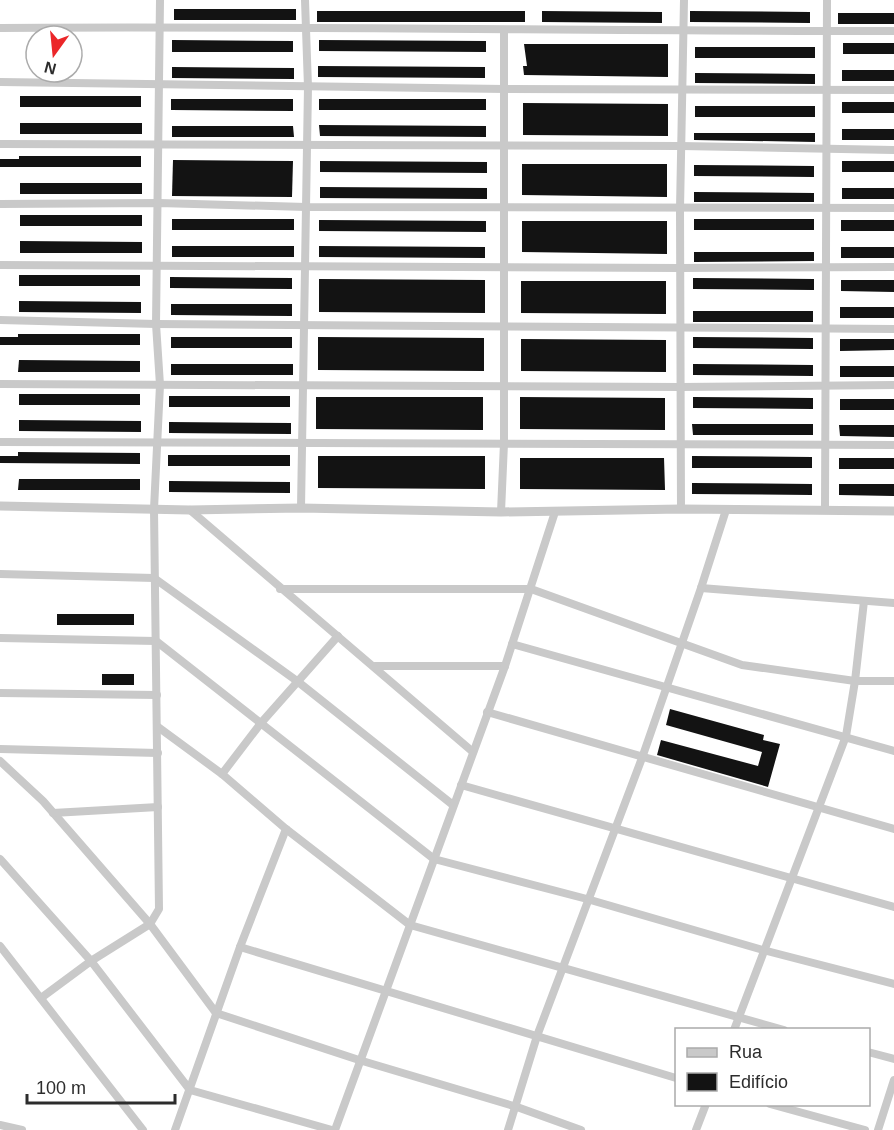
<svg xmlns="http://www.w3.org/2000/svg" width="894" height="1130" font-family="Helvetica,sans-serif">
<style>
.building{fill:#131313}
.lines{fill:none;stroke-linecap:round;stroke-linejoin:round}
.minor{stroke:#c9c9c9;stroke-width:8}
.tertiary{stroke:#c9c9c9;stroke-width:9}
</style>
<rect width="100%" height="100%" fill="#fff"/>
<g class="building">
<rect x="174" y="9" width="122" height="11"/>
<rect x="317" y="11" width="208" height="11"/>
<polygon points="542,11 662,12 662,23 542,22"/>
<polygon points="690,11 810,12 810,23 690,22"/>
<rect x="838" y="13" width="56" height="11"/>
<polygon points="172,40 293,41 293,52 172,52"/>
<polygon points="319,40 486,41 486,52 319,51"/>
<rect x="843" y="43" width="51" height="11"/>
<polygon points="524,44 668,44 668,77 524,75 523,66 527,66"/>
<rect x="695" y="47" width="120" height="11"/>
<polygon points="318,66 485,67 485,78 318,77"/>
<polygon points="172,67 294,68 294,79 172,78"/>
<rect x="842" y="70" width="52" height="11"/>
<polygon points="695,73 815,74 815,84 695,83"/>
<rect x="20" y="96" width="121" height="11"/>
<polygon points="171,99 293,99 293,111 171,110"/>
<rect x="319" y="99" width="167" height="11"/>
<rect x="842" y="102" width="52" height="11"/>
<polygon points="523,103 668,104 668,136 523,135"/>
<rect x="695" y="106" width="120" height="11"/>
<rect x="20" y="123" width="122" height="11"/>
<polygon points="319,125 486,126 486,137 320,136"/>
<polygon points="172,126 293,126 294,137 172,137"/>
<rect x="842" y="129" width="52" height="11"/>
<polygon points="694,133 815,133 815,142 694,140"/>
<polygon points="19,156 141,156 141,167 0,167 0,159 19,159"/>
<polygon points="173,160 293,161 292,197 172,196"/>
<polygon points="320,161 487,162 487,173 320,172"/>
<rect x="842" y="161" width="52" height="11"/>
<polygon points="522,164 667,164 667,197 522,195"/>
<polygon points="694,165 814,166 814,177 694,176"/>
<rect x="20" y="183" width="122" height="11"/>
<polygon points="320,187 487,188 487,199 320,198"/>
<rect x="842" y="188" width="52" height="11"/>
<polygon points="694,192 814,193 814,202 694,202"/>
<rect x="20" y="215" width="122" height="11"/>
<rect x="172" y="219" width="122" height="11"/>
<rect x="694" y="219" width="120" height="11"/>
<polygon points="319,220 486,221 486,232 319,231"/>
<rect x="841" y="220" width="53" height="11"/>
<polygon points="522,221 667,221 667,254 522,252"/>
<polygon points="20,241 142,242 142,253 20,253"/>
<rect x="172" y="246" width="122" height="11"/>
<polygon points="319,246 485,247 485,258 319,257"/>
<rect x="841" y="247" width="53" height="11"/>
<polygon points="694,252 814,252 814,261 694,262"/>
<rect x="19" y="275" width="121" height="11"/>
<polygon points="170,277 292,278 292,289 170,288"/>
<polygon points="693,278 814,279 814,290 693,289"/>
<polygon points="319,279 485,280 485,313 319,312"/>
<polygon points="841,280 894,280 894,292 841,291"/>
<polygon points="521,281 666,281 666,314 521,313"/>
<polygon points="19,301 141,302 141,313 19,312"/>
<polygon points="171,304 292,304 292,316 171,315"/>
<rect x="840" y="307" width="54" height="11"/>
<rect x="693" y="311" width="120" height="11"/>
<polygon points="18,334 140,334 140,345 0,345 0,337 18,337"/>
<rect x="171" y="337" width="121" height="11"/>
<polygon points="318,337 484,338 484,371 318,370"/>
<polygon points="693,337 813,338 813,349 693,348"/>
<polygon points="521,339 666,340 666,372 521,371"/>
<polygon points="840,339 894,339 894,350 840,351"/>
<polygon points="19,360 140,361 140,372 18,372"/>
<rect x="171" y="364" width="122" height="11"/>
<polygon points="693,364 813,365 813,376 693,375"/>
<rect x="840" y="366" width="54" height="11"/>
<rect x="19" y="394" width="121" height="11"/>
<rect x="169" y="396" width="121" height="11"/>
<polygon points="316,397 483,397 483,430 316,429"/>
<polygon points="520,397 665,398 665,430 520,429"/>
<polygon points="693,397 813,398 813,409 693,408"/>
<rect x="840" y="399" width="54" height="11"/>
<polygon points="19,420 141,421 141,432 19,431"/>
<polygon points="169,422 291,423 291,434 169,433"/>
<polygon points="692,424 813,424 813,435 693,435"/>
<polygon points="839,425 894,425 894,437 840,436"/>
<polygon points="18,452 140,453 140,464 0,463 0,456 18,456"/>
<rect x="168" y="455" width="122" height="11"/>
<polygon points="318,456 485,456 485,489 318,488"/>
<polygon points="692,456 812,457 812,468 692,468"/>
<polygon points="520,458 664,458 665,490 520,489"/>
<rect x="839" y="458" width="55" height="11"/>
<polygon points="19,479 140,479 140,490 18,490"/>
<polygon points="169,481 290,482 290,493 169,492"/>
<polygon points="692,483 812,484 812,495 692,494"/>
<polygon points="839,484 894,484 894,496 839,495"/>
<rect x="57" y="614" width="77" height="11"/>
<rect x="102" y="674" width="32" height="11"/>
<polygon points="670,709 764,735 763,740 780,744 768,787 657,755 661,740 758,766 762,752 666,725"/>
</g>
<g class="lines">
<g class="minor">
<path d="M0,28c298,-2 596,3 894,3"/>
<polyline points="0,82 504,89 894,90"/>
<polyline points="0,144 681,146 894,150"/>
<polyline points="0,204 159,203 306,207 894,208"/>
<polyline points="0,265 680,268 894,267"/>
<polyline points="0,320 156,324 894,329"/>
<polyline points="0,384 681,387 894,385"/>
<polyline points="0,442 894,445"/>
<polyline points="301,508 308,87 305,0"/>
<polyline points="681,509 680,209 684,0"/>
<polyline points="190,510 473,752"/>
<polyline points="825,510 827,0"/>
<polyline points="501,512 504,443 504,31"/>
<polyline points="0,574 154,578 297,681 453,805"/>
<polyline points="701,588 894,603"/>
<polyline points="280,589 531,589 742,665 855,681 894,681"/>
<polyline points="0,638 156,641 434,859 587,899 763,950 894,984"/>
<polyline points="512,644 894,751"/>
<polyline points="375,666 505,666"/>
<polyline points="0,693 157,695"/>
<polyline points="487,712 894,829"/>
<polyline points="158,727 222,774 286,829 410,925 784,1030"/>
<polyline points="0,749 158,753"/>
<polyline points="0,761 43,801 150,924 216,1013 359,1060 517,1107 581,1130"/>
<polyline points="222,774 261,723 338,636"/>
<polyline points="461,785 894,907"/>
<polyline points="53,813 158,807"/>
<polyline points="0,859 91,961 190,1090 332,1130"/>
<polyline points="0,946 143,1130"/>
<polyline points="240,947 676,1078"/>
<polyline points="41,998 91,961 150,924 159,909 154,509 160,385 156,324 160,0"/>
<polyline points="734,1030 846,736 855,681 864,601"/>
<polyline points="868,1052 894,1059"/>
<polyline points="770,1104 865,1130"/>
<polyline points="0,1125 22,1130"/>
<polyline points="175,1130 240,947 286,829"/>
<polyline points="335,1130 505,666 555,512"/>
<polyline points="508,1130 537,1036 642,758 701,588 726,510"/>
<polyline points="696,1130 706,1104"/>
<polyline points="878,1130 894,1080"/>
</g>
<polyline class="tertiary" points="0,506 190,510 301,508 501,512 681,509 894,511"/>
</g>
<rect x="675" y="1028" width="195" height="78" fill="#ffffff" stroke="#ababab" stroke-width="1.5"/>
<rect x="687" y="1048" width="30" height="9" fill="#c9c9c9" stroke="#ababab" stroke-width="1.5"/>
<text x="729" y="1058" font-size="18" fill="#2c2c2c">Rua</text>
<rect x="687" y="1073" width="30" height="18" fill="#131313" stroke="#ababab" stroke-width="1.5"/>
<text x="729" y="1088" font-size="18" fill="#2c2c2c">Edifício</text>
<g transform="translate(54 54) rotate(195)"><circle r="28" fill="#ffffff" stroke="#ababab" stroke-width="1.5"/>
<path d="M0-4.5L10 22L0 15L-10 22Z" fill="#eb2629"/>
<text y="-9" font-size="16" font-weight="bold" text-anchor="middle" fill="#2c2c2c">N</text>
</g>
<path d="M27 1094v9h148v-9" fill="none" stroke="#2c2c2c" stroke-width="3"/>
<text x="36" y="1094" font-size="18" fill="#2c2c2c" stroke="#ffffff" stroke-width="4.5" paint-order="stroke">100 m</text>
</svg>
